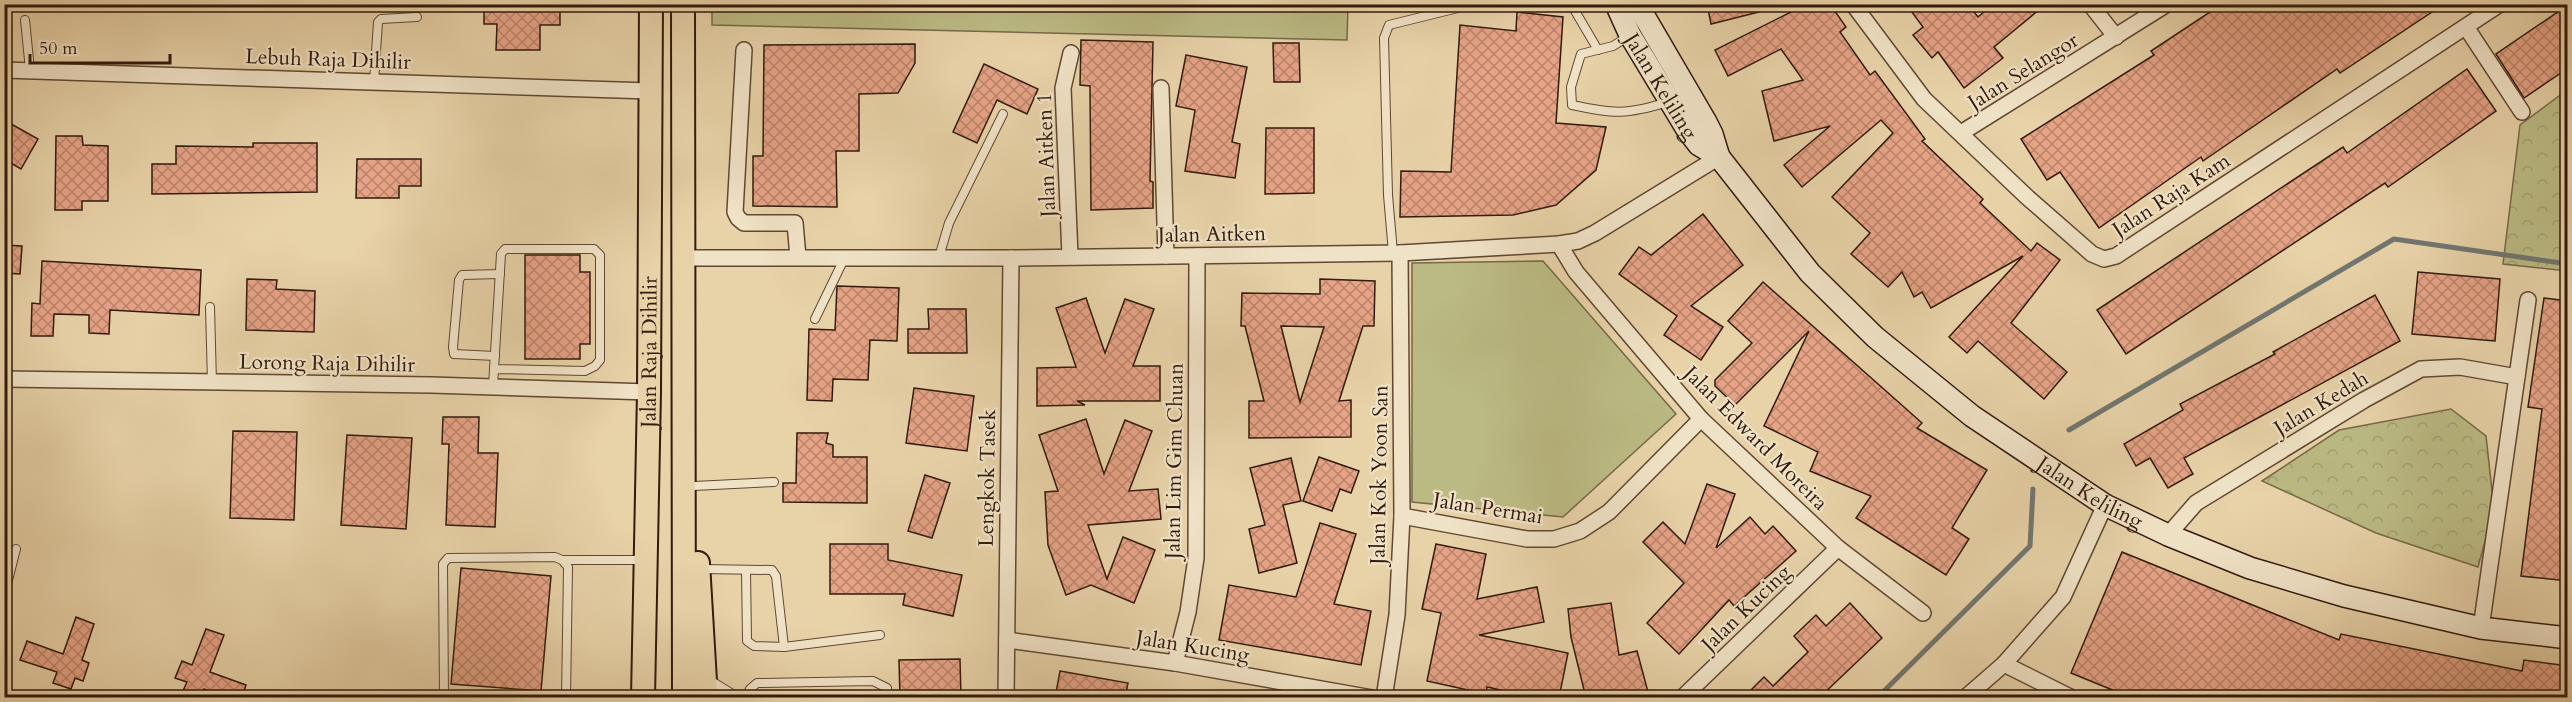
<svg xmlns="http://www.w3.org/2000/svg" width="2572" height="702" font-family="Cardo,serif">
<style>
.green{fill:#bbba84;stroke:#766a48;stroke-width:1.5}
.park{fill:url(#park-crowns);stroke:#766a48;stroke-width:1.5}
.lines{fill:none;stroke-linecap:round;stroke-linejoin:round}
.stream{stroke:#717770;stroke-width:5}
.building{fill:url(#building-cross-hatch);stroke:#321a0c;stroke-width:1.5;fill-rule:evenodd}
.lane-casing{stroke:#604833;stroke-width:10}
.street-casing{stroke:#604833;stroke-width:18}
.secondary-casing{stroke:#321a0c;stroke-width:24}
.primary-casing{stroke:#321a0c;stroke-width:26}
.lane{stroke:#f0e2c6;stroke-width:8}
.street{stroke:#f0e2c6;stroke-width:15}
.secondary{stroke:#f0e2c6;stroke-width:21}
.primary{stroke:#e8d2a8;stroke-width:22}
.labels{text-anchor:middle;stroke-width:4.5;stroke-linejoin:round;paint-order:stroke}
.street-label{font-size:21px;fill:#321a0c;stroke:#f0e2c6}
</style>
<defs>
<pattern id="park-crowns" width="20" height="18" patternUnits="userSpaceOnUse" patternTransform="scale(1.5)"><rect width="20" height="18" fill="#bbba84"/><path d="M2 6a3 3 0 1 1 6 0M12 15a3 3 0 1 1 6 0" fill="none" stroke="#a19f71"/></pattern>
<pattern id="building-cross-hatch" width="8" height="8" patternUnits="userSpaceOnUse" patternTransform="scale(1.5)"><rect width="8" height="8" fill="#e6a386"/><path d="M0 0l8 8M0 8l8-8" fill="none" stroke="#bb846c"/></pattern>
</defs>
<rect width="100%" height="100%" fill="#e8d2a8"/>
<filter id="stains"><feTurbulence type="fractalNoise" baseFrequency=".00333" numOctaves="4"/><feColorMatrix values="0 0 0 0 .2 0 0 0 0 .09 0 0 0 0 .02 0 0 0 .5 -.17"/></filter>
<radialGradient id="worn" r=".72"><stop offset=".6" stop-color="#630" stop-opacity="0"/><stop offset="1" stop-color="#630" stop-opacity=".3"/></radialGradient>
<g class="green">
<polygon points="712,4 1348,5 1347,40 712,25"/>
<polygon points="1543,261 1676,414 1563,517 1412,502 1412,263"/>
</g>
<g class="park">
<polygon points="2567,90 2567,271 2503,264 2520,125"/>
<polygon points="2451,409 2486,436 2494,509 2478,567 2376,533 2262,481 2339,430"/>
</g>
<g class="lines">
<g class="stream">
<polyline points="2069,430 2394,239 2568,264"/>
<polyline points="1877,698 2030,546 2033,489"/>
</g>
</g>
<g class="building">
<polygon points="484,4 560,4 560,25 540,25 540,50 496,50 497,24 484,24"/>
<polygon points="1707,4 1766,4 1767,10 1711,24"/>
<polygon points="1796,4 1830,4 1846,27 1840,32 1870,75 1875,71 1925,139 1922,141 1983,199 1980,203 2031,251 2037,243 2060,260 2011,323 2067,372 2044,399 1978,341 1967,353 1949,337 2023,256 1931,308 1922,292 1914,297 1902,272 1888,287 1851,254 1870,233 1832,197 1893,133 1881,120 1802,187 1784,165 1830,126 1774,141 1762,91 1803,80 1781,49 1728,76 1715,50 1797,9"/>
<polygon points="1906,4 1968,4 1978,17 1993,4 2046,4 1994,47 2003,58 1964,88 1938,52 1932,58 1913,35 1923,27"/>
<polygon points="2222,4 2444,4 2340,73 2337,69 2203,161 2201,157 2099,228 2060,172 2047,180 2021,139 2154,55 2151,51"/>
<polygon points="2568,5 2568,68 2524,98 2496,54"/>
<polygon points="1517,12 1563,17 1556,123 1606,127 1596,170 1556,205 1513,215 1400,217 1401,171 1451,172 1460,25 1516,31"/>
<polygon points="1081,40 1153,42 1150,181 1153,182 1153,208 1091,210 1090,86 1080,85"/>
<polygon points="1273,43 1299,43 1300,82 1274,82"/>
<polygon points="915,44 915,63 898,93 859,94 859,151 836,151 837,207 753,206 753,156 763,156 764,45"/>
<polygon points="1186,55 1247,67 1232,142 1240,144 1235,178 1185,171 1195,110 1176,106"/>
<polygon points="984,64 1038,89 1027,114 997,100 977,143 953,132"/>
<polygon points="2467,69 2496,111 2388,187 2385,183 2126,354 2097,310 2343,147 2347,153"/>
<polygon points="4,120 38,139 21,169 4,159"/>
<polygon points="1266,128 1314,128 1314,193 1265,194"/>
<polygon points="56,136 82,136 83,145 108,146 108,201 82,201 82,210 55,210"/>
<polygon points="253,143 317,143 317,192 152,194 152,164 176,164 176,146 253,147"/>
<polygon points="357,159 421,159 421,186 399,186 399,198 356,198"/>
<polygon points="1703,214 1743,265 1691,306 1723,327 1701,360 1664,335 1677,316 1619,274 1639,247 1651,255"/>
<polygon points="4,245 22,246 20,274 4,273"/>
<polygon points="525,255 580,255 580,272 590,272 590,344 580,344 580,359 525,359"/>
<polygon points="42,261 201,270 199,315 110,310 109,334 89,333 89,315 54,314 53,336 31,336 32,303 40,304"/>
<polygon points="2418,272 2500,279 2495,341 2412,334"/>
<polygon points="247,279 277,280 276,289 315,291 314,332 246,330"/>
<path d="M1320,279l55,2 -1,45h-11l-24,75 12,-1v37l-102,1v-37h15l-19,-75h-4l1,-33 78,1zM1281,326l43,1 -24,75z"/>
<polygon points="1763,282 1922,423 1917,428 1987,470 1952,528 1969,539 1946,575 1856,518 1871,496 1810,471 1818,452 1764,426 1809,331 1735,405 1715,386 1715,380 1752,343 1728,321"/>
<polygon points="837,286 899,288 897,341 870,340 868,380 833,379 832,401 807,400 809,329 835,330"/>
<polygon points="2375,295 2400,341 2184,458 2193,474 2168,488 2150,458 2136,466 2124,444 2183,410 2180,404 2275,354 2273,352"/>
<polygon points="1086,298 1105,353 1125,299 1154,309 1133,366 1160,366 1160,401 1077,401 1085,405 1037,406 1037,368 1076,367 1056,308"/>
<polygon points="2544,298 2568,301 2568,581 2521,576 2542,409 2528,407"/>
<polygon points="928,309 966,309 967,353 908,353 908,329 929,329"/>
<polygon points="914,388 974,396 967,451 906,443"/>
<polygon points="443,417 479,417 478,453 498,453 495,527 446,525 449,444 442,444"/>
<polygon points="1086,419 1104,474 1125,420 1152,431 1129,491 1158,489 1161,519 1088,525 1107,579 1123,537 1155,550 1134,603 1091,585 1066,595 1048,545 1045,492 1058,491 1039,435"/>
<polygon points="233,431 297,432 294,520 230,518"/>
<polygon points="797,433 828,433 826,443 833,445 833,457 867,457 867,503 783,502 783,483 796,483"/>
<polygon points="347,435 412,438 406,529 341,525"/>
<polygon points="1319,457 1359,471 1351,493 1340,489 1332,511 1303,501"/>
<polygon points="1291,458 1301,501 1283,505 1297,563 1259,573 1249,529 1265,525 1250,468"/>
<polygon points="925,475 950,483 932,538 908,531"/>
<polygon points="1707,484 1735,494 1716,548 1750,517 1765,534 1773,526 1796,551 1734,606 1729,600 1679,654 1647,623 1684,583 1643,542 1663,522 1685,544"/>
<polygon points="1320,523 1356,534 1334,604 1371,611 1361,665 1219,640 1229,585 1296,597"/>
<polygon points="830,544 888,544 888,560 962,575 953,616 903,605 905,594 830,594"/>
<polygon points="1436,544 1486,554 1477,599 1537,587 1544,622 1479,635 1568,653 1559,698 1536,698 1487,687 1486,694 1427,681 1441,613 1422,609"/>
<polygon points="2122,552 2339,640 2341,634 2522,671 2524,660 2568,666 2568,698 2132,698 2071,673"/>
<polygon points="461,568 551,576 541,691 451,684"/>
<polygon points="1611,603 1619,655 1637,651 1648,692 1626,698 1586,698 1571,637 1568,609"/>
<polygon points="1850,603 1882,638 1819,698 1743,698 1764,677 1773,686 1808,652 1794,636 1816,615 1826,626"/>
<polygon points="76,617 94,624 82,660 89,663 83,681 75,678 71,689 53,683 57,672 20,660 27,641 63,654"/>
<polygon points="206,629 224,635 210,672 246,685 242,698 226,698 204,689 201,698 182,693 187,682 175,678 182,661 192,665"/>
<polygon points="960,659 961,698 900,698 899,660"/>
<polygon points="1060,671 1128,683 1125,698 1055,698"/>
</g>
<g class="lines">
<defs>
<g id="lane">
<polyline points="1571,4 1598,50"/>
<polyline points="25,20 30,70"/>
<path d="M1629,36l-16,10 -32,8 -10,33 1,18c42,9 54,10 96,-3"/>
<polyline points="374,82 378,22 381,19 417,17"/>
<polyline points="1393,253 1388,195 1384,38 1389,25 1474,4"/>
<polyline points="939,257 949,223 1003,114"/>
<polyline points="210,307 212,383"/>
<polyline points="815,319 844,259"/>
<polyline points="495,356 454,354 453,347 459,280 462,275 500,274"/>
<polyline points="493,387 494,369 501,254 505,249 594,249 600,255 600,360 595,366 585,371 494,369"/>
<polyline points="694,486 774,482"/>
<polyline points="562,560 645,560"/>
<polyline points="700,569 772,570 776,576 784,647 880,635"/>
<polyline points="746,570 747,641 754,646 784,647"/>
<polyline points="4,596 16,549"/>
<polyline points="708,679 739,698"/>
<polyline points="444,698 443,564 448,558 555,557 562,560 568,567 566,698"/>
<polyline points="746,698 750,689 757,683 873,681 887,688 889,698"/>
</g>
<g id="street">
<polyline points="1853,4 1924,99 2027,197 2092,254 2104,259 2116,256 2500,4"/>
<polyline points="2090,4 2116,37"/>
<polyline points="2466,27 2522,112"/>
<polyline points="744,50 735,212 738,218 744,223 795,223 798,257"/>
<polyline points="4,70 650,91"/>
<polyline points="1161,88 1166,256"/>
<polyline points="1961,133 2167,4"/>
<polyline points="1559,244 1576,272 1701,419 1838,548 1923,613"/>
<polyline points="1070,256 1063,88 1071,53"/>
<polyline points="683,258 1011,258 1400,253 1559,244 1578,241 1595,233 1719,157"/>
<polyline points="4,379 431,385 649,392"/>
<polyline points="1402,516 1527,539 1554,539 1580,531 1609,512 1701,419"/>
<polyline points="2168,535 2196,503 2364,400 2421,369 2460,367 2517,377"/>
<polyline points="2481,628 2528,300"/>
<polyline points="1007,640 1175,663 1372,698"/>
<polyline points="1175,663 1188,612 1196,558 1197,256"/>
<polyline points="2004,664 2072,698"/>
<polyline points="1006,698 1011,258"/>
<polyline points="1384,698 1397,615 1402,516 1400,253"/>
<polyline points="1682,698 1838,548"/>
<polyline points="1965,698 2004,664 2063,597 2105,505"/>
</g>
<g id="secondary">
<path id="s1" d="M1616,4l14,31 58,96 11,14 20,12 91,116 65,64 97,79 133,89 63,30 82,33 94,28 137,32 87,10"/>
<polyline points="1637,4 1706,122 1712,134 1719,157"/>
</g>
<g id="primary">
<polyline points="683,4 684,698"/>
<polyline points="698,563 706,698"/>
<path id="s2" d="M643,698l6,-306 2,-388"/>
</g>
</defs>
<use href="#lane" class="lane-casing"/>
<use href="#street" class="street-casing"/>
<use href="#secondary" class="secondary-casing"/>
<use href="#primary" class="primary-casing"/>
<use href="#lane" class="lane"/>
<use href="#street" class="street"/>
<use href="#secondary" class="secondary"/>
<use href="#primary" class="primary"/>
</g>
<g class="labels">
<g class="street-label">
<text transform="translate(328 59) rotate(2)" y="7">Lebuh Raja Dihilir</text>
<text transform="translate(2023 71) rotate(-32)" y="7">Jalan Selangor</text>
<text dy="7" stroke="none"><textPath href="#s1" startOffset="94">Jalan Keliling</textPath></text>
<text transform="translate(1046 155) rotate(-92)" y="7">Jalan Aitken 1</text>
<text transform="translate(2171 195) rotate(-33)" y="7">Jalan Raja Kam</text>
<text transform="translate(1212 234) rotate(-1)" y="7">Jalan Aitken</text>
<text dy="7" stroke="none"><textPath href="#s2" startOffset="346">Jalan Raja Dihilir</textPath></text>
<text transform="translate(327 363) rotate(1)" y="7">Lorong Raja Dihilir</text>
<text transform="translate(2321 403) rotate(-31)" y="7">Jalan Kedah</text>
<text transform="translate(1756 438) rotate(45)" y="7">Jalan Edward Moreira</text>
<text transform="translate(1174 461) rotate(-89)" y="7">Jalan Lim Gim Chuan</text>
<text transform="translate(1379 475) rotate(-89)" y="7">Jalan Kok Yoon San</text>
<text transform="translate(987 478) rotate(-89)" y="7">Lengkok Tasek</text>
<text dy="7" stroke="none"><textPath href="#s1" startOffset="692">Jalan Keliling</textPath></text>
<text transform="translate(1488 508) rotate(9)" y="7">Jalan Permai</text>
<text transform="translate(1746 608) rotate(-44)" y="7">Jalan Kucing</text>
<text transform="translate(1193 646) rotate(9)" y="7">Jalan Kucing</text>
</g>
</g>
<rect width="2572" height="702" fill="none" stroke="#e8d2a8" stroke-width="24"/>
<rect x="6" y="6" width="2560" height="690" fill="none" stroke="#321a0c" stroke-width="3"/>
<rect x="12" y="12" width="2548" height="678" fill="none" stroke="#321a0c" stroke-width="1.5"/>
<path d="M30 54v9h140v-9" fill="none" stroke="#321a0c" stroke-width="3"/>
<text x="39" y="54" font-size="18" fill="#321a0c" stroke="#f0e2c6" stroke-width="4.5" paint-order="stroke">50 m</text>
<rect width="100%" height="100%" filter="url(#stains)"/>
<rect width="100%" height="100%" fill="url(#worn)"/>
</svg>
